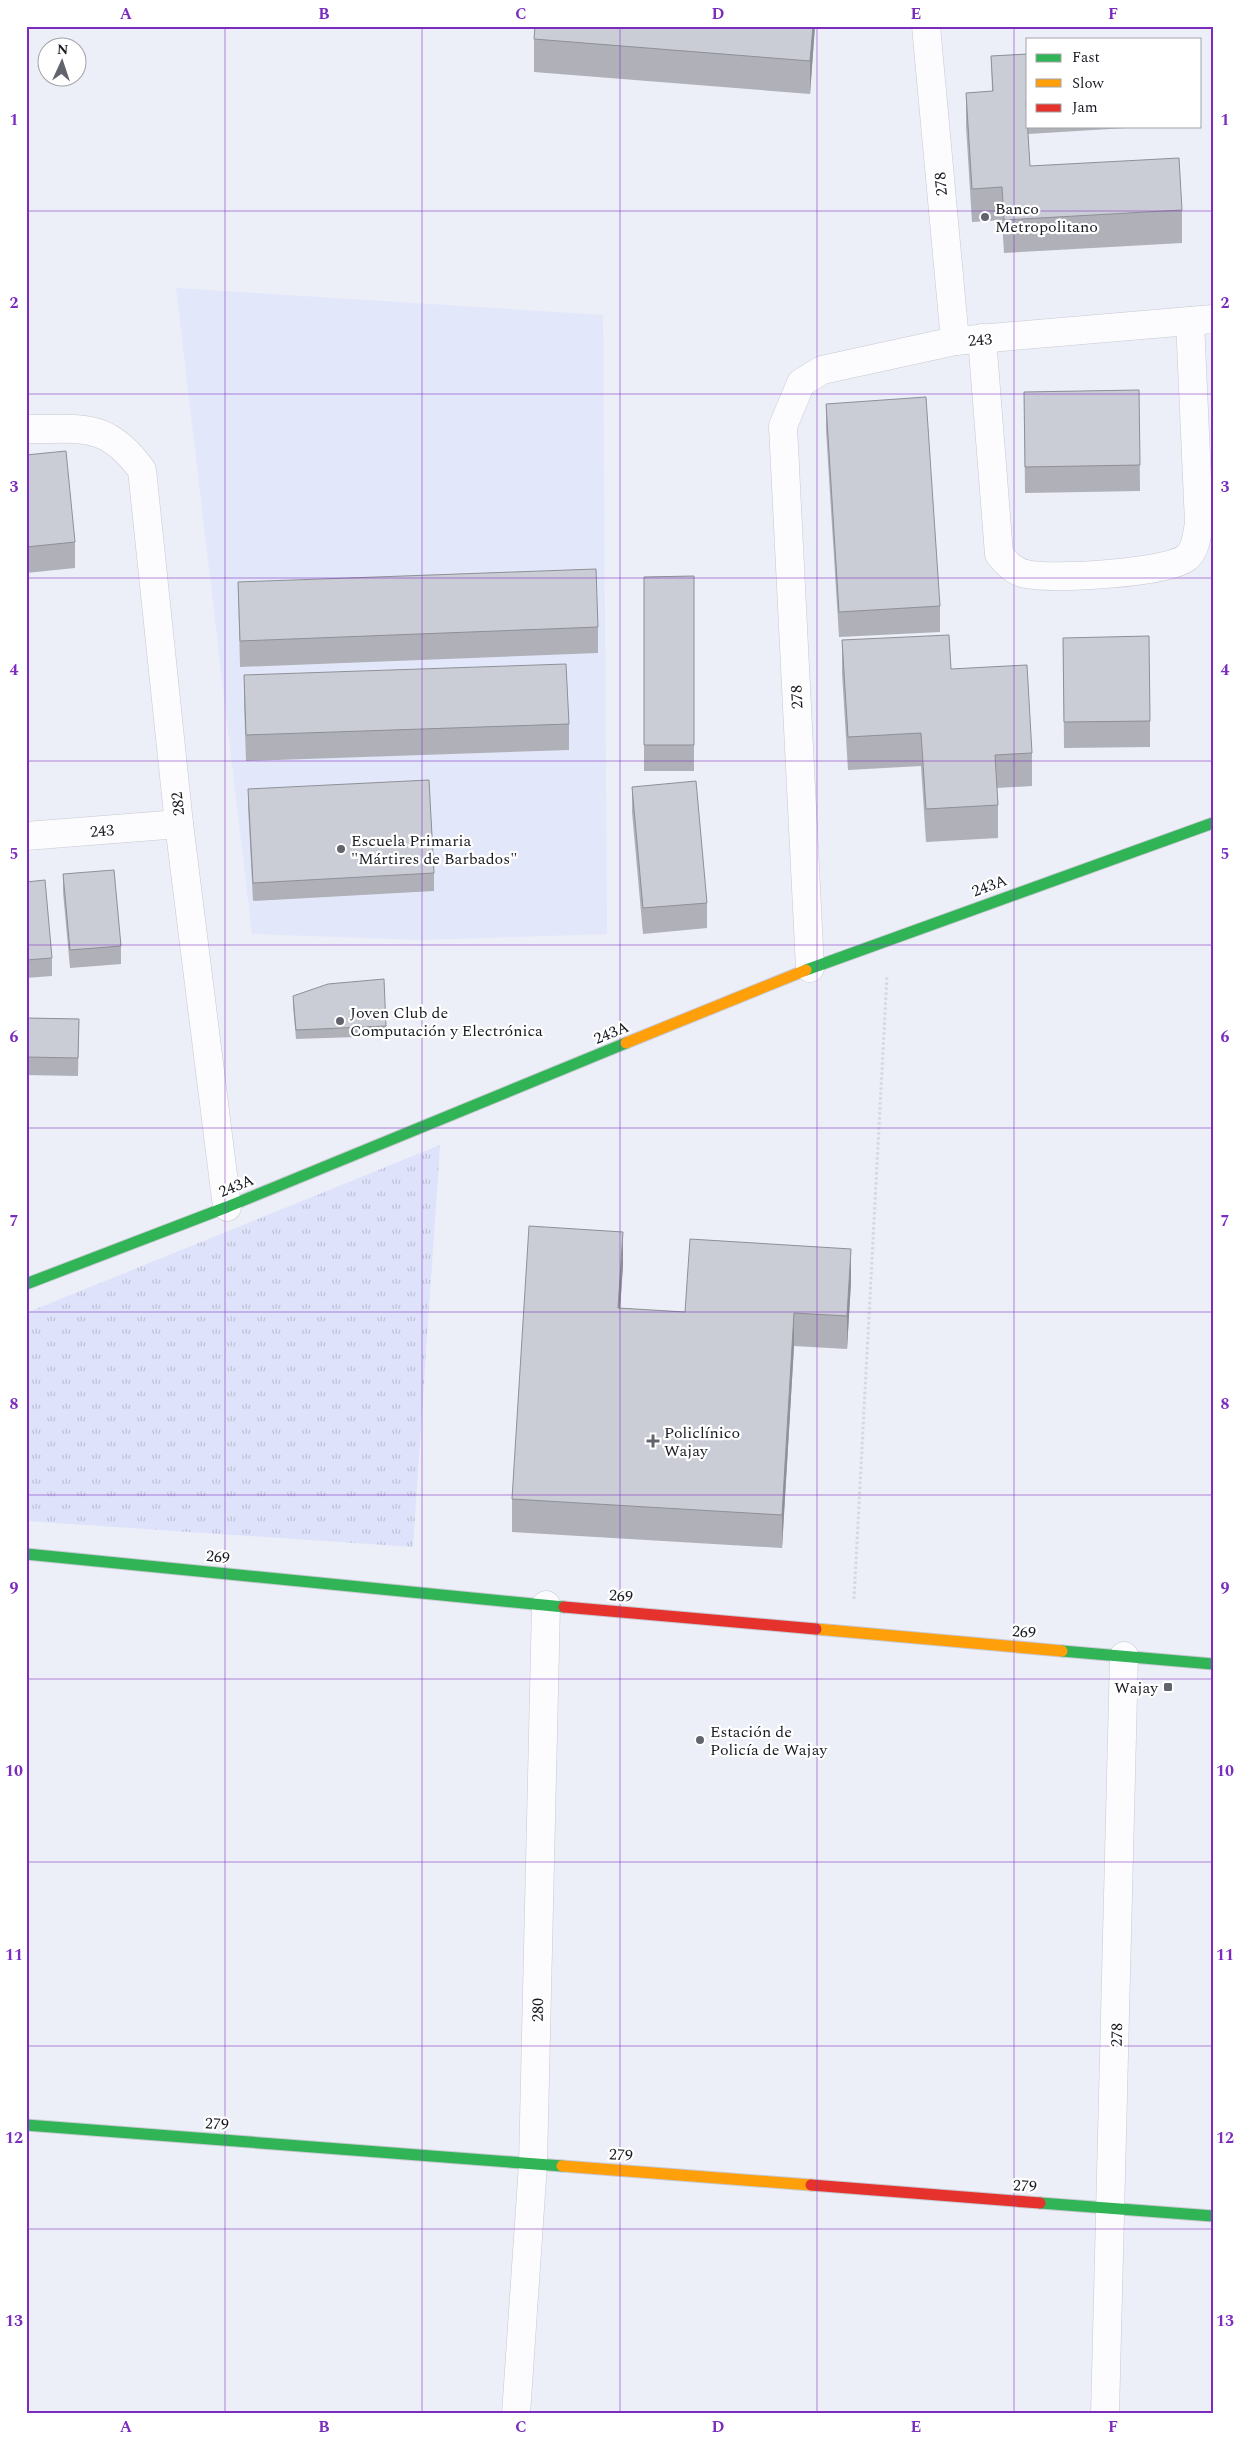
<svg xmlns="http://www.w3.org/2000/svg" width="1239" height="2440" font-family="Spectral,serif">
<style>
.built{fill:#e3e7fa}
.grass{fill:url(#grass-tufts)}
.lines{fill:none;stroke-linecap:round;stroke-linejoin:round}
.street-casing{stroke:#c7c9d2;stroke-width:29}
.fast-casing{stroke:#c7c9d2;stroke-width:13}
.slow-casing{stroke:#c7c9d2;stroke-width:13}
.jam-casing{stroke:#c7c9d2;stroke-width:13}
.path{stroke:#d7d8db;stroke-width:3;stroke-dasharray:2.5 2.5;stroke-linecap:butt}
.street{stroke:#fcfcfe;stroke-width:28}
.fast{stroke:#30b455;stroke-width:11}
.slow{stroke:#ff9f0a;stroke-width:11}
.jam{stroke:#e5322d;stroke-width:11}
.wall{fill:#afb0b8}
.shaded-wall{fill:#8e9096}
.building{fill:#cbcdd6;stroke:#8e9096}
.grid{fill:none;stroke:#7b2cbf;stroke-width:1;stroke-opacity:0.55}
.poi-dot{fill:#62646d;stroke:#fff;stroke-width:2}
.labels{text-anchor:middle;stroke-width:4.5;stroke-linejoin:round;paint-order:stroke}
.street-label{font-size:16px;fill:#181a22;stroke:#fff}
.poi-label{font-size:16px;fill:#181a22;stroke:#fff;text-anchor:start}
.neatline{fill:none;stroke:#7b2cbf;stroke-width:2}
.grid-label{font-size:16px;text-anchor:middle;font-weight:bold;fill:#7b2cbf}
</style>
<defs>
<pattern id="grass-tufts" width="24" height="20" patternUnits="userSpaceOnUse" patternTransform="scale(1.25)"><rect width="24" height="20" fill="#dee3fb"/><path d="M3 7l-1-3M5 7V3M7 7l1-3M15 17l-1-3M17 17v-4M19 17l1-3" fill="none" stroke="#bec2d7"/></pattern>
</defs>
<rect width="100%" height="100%" fill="#eceef8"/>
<polygon class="built" points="176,288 603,315 607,934 421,940 252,934"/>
<polygon class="grass" points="440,1145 413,1547 26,1521 26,1313"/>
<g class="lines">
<defs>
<g id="street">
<polyline points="926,26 955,341"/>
<path d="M982,338l17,216c6,8 16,18 27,20 25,6 141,-1 160,-16 10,-7 11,-24 13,-35l-9,-202"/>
<path d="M26,429c56,1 79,-9 116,41l37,354 48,383"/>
<polyline points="26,836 179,824"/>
<polyline points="810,968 783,426 801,383 822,370 955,341 1213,319"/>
<polyline points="516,2414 533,2164 546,1605"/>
<polyline points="1105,2414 1124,1656"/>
</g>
<g id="fast">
<polyline points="806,970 1213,823"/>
<polyline points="26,1284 227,1207 626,1043"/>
<polyline points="26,1554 564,1607"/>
<polyline points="1062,1651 1213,1664"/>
<polyline points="26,2125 562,2166"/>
<polyline points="1040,2203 1213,2216"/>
</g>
<g id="slow">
<polyline points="626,1043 806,970"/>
<polyline points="816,1629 1062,1651"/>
<polyline points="562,2166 811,2185"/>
</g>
<g id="jam">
<polyline points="564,1607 816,1629"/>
<polyline points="811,2185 1040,2203"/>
</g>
</defs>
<use href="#street" class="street-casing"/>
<use href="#fast" class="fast-casing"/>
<use href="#slow" class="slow-casing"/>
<use href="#jam" class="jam-casing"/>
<polyline class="path" points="854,1599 887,976"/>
<use href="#street" class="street"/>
<use href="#fast" class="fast"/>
<use href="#slow" class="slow"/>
<use href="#jam" class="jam"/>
</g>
<g class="wall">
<polygon points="815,26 810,94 534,72 534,39"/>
<polygon points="953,26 1042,26 1042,29 953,28"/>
<polygon points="1028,54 1028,126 1159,126 1028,134 1030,166 1182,210 1182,243 1004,253 1002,220 972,222 966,126 966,93 992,91 991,56"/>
<polygon points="1139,390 1140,491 1025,493 1024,392"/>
<polygon points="826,404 940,606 940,632 839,637 826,430"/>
<polygon points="26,455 75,542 75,568 26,573"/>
<polygon points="694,576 694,771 644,771 644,577"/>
<polygon points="238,582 598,627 598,653 240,667"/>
<polygon points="1063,638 1150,721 1150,747 1064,748"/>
<polygon points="842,640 1032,753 1032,786 997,788 998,805 998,838 926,842 921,766 848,770 842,673"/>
<polygon points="244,675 569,724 569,750 246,761 244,701"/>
<polygon points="632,787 707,903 707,928 643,934 632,812"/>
<polygon points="248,789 434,873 434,891 253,901 248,807"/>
<polygon points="63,874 121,946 121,964 70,968 63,892"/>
<polygon points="26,882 52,958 52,976 26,978"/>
<polygon points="293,996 386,1026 386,1036 296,1039 293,1006"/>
<polygon points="26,1018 79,1019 78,1076 26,1075"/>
<polygon points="623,1265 620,1308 685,1312 851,1282 847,1349 794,1346 782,1548 512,1532 512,1499"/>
</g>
<g class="shaded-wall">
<polygon points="813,26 815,26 810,94 810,61"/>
<polygon points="623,1232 623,1265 618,1341 618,1308"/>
<polygon points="851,1249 851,1282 847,1349 847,1316"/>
<polygon points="794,1313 794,1346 782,1548 782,1515"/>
</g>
<g class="building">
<polygon points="535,26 813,26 810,61 534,39"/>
<polygon points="1028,54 1028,101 1026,101 1030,166 1179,158 1182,210 1004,220 1002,187 972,189 966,93 993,91 991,56"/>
<polygon points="1139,390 1140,465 1025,467 1024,392"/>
<polygon points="926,397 940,606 839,612 826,404"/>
<polygon points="66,451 75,542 26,547 26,455"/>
<polygon points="596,569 598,627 240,641 238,582"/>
<polygon points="694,576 694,745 644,745 644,577"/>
<polygon points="949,635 951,669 1027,665 1032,753 995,755 998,805 926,809 921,733 848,737 842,640"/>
<polygon points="1149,636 1150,721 1064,722 1063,638"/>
<polygon points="566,664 569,724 246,735 244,675"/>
<polygon points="429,780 434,873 253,883 248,789"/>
<polygon points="696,781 707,903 643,908 632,787"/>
<polygon points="114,870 121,946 70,950 63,874"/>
<polygon points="45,880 52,958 26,960 26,882"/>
<polygon points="384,979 386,1026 296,1030 293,996 328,984"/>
<polygon points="26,1018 79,1019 78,1058 26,1057"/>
<polygon points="529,1226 623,1232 618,1308 685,1312 690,1239 851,1249 847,1316 794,1313 782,1515 512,1499"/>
</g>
<path class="grid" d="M225,26v2388M422,26v2388M620,26v2388M817,26v2388M1014,26v2388M26,211h1187M26,394h1187M26,578h1187M26,761h1187M26,945h1187M26,1128h1187M26,1312h1187M26,1495h1187M26,1679h1187M26,1862h1187M26,2046h1187M26,2229h1187"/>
<g class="poi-dot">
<circle cx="985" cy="217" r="5"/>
<circle cx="341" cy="849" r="5"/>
<circle cx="340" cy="1021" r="5"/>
<path d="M650.5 1433.5h5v5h5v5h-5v5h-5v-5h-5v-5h5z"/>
<rect x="1163" y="1682" width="10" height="10" rx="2.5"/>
<circle cx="700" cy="1740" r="5"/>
</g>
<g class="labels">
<g class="street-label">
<text transform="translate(940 184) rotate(-95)" y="6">278</text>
<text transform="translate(980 339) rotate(-5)" y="6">243</text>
<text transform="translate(796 697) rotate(-93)" y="6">278</text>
<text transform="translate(177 804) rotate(-96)" y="6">282</text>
<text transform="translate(102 830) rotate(-5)" y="6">243</text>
<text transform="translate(989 885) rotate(-20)" y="6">243A</text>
<text transform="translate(611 1032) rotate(-22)" y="6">243A</text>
<text transform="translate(236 1185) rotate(-22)" y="6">243A</text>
<text transform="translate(218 1556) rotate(6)" y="6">269</text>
<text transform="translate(621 1595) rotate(5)" y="6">269</text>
<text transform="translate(1024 1631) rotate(5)" y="6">269</text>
<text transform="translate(537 2010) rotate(-89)" y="6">280</text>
<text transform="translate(1116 2035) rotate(-89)" y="6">278</text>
<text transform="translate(217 2123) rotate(4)" y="6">279</text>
<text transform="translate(621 2154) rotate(4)" y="6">279</text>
<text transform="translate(1025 2185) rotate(4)" y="6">279</text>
</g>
<g class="poi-label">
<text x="995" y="214">Banco<tspan x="995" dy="18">Metropolitano</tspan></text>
<text x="351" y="846">Escuela Primaria<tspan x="351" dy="18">"Mártires de Barbados"</tspan></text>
<text x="350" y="1018">Joven Club de<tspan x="350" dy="18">Computación y Electrónica</tspan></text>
<text x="664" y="1438">Policlínico<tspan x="664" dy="18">Wajay</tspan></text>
<text x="1158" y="1693" text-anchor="end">Wajay</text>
<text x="710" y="1737">Estación de<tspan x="710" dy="18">Policía de Wajay</tspan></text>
</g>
</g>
<rect width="1239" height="2440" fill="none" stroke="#ffffff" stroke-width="55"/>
<rect x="1026" y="38" width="175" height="90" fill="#ffffff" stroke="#a3a3a7"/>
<rect x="1036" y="54" width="25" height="8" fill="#30b455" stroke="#a3a3a7"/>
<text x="1072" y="62" font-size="15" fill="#181a22">Fast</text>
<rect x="1036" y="79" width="25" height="8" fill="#ff9f0a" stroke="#a3a3a7"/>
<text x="1072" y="88" font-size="15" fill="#181a22">Slow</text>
<rect x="1036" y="104" width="25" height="8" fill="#e5322d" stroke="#a3a3a7"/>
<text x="1072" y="112" font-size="15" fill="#181a22">Jam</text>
<g transform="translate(62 62) rotate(3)"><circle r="24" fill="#ffffff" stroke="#a3a3a7"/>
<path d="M0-4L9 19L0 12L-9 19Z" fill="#62646d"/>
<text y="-8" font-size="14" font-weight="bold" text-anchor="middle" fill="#181a22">N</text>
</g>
<rect x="28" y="28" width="1184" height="2384" class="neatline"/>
<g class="grid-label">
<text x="126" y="19">A</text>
<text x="324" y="19">B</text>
<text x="521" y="19">C</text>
<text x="718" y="19">D</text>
<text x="916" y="19">E</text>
<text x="1113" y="19">F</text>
<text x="14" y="125">1</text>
<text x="1225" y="125">1</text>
<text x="14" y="308">2</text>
<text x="1225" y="308">2</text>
<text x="14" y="492">3</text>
<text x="1225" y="492">3</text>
<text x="14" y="675">4</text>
<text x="1225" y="675">4</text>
<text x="14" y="859">5</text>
<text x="1225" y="859">5</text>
<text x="14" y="1042">6</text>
<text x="1225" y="1042">6</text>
<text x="14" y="1226">7</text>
<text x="1225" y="1226">7</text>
<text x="14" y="1409">8</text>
<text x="1225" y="1409">8</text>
<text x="14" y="1593">9</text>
<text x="1225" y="1593">9</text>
<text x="14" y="1776">10</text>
<text x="1225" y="1776">10</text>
<text x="14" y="1960">11</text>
<text x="1225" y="1960">11</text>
<text x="14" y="2143">12</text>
<text x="1225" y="2143">12</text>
<text x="14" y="2326">13</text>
<text x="1225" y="2326">13</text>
<text x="126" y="2432">A</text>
<text x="324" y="2432">B</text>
<text x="521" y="2432">C</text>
<text x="718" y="2432">D</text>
<text x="916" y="2432">E</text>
<text x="1113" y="2432">F</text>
</g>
</svg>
